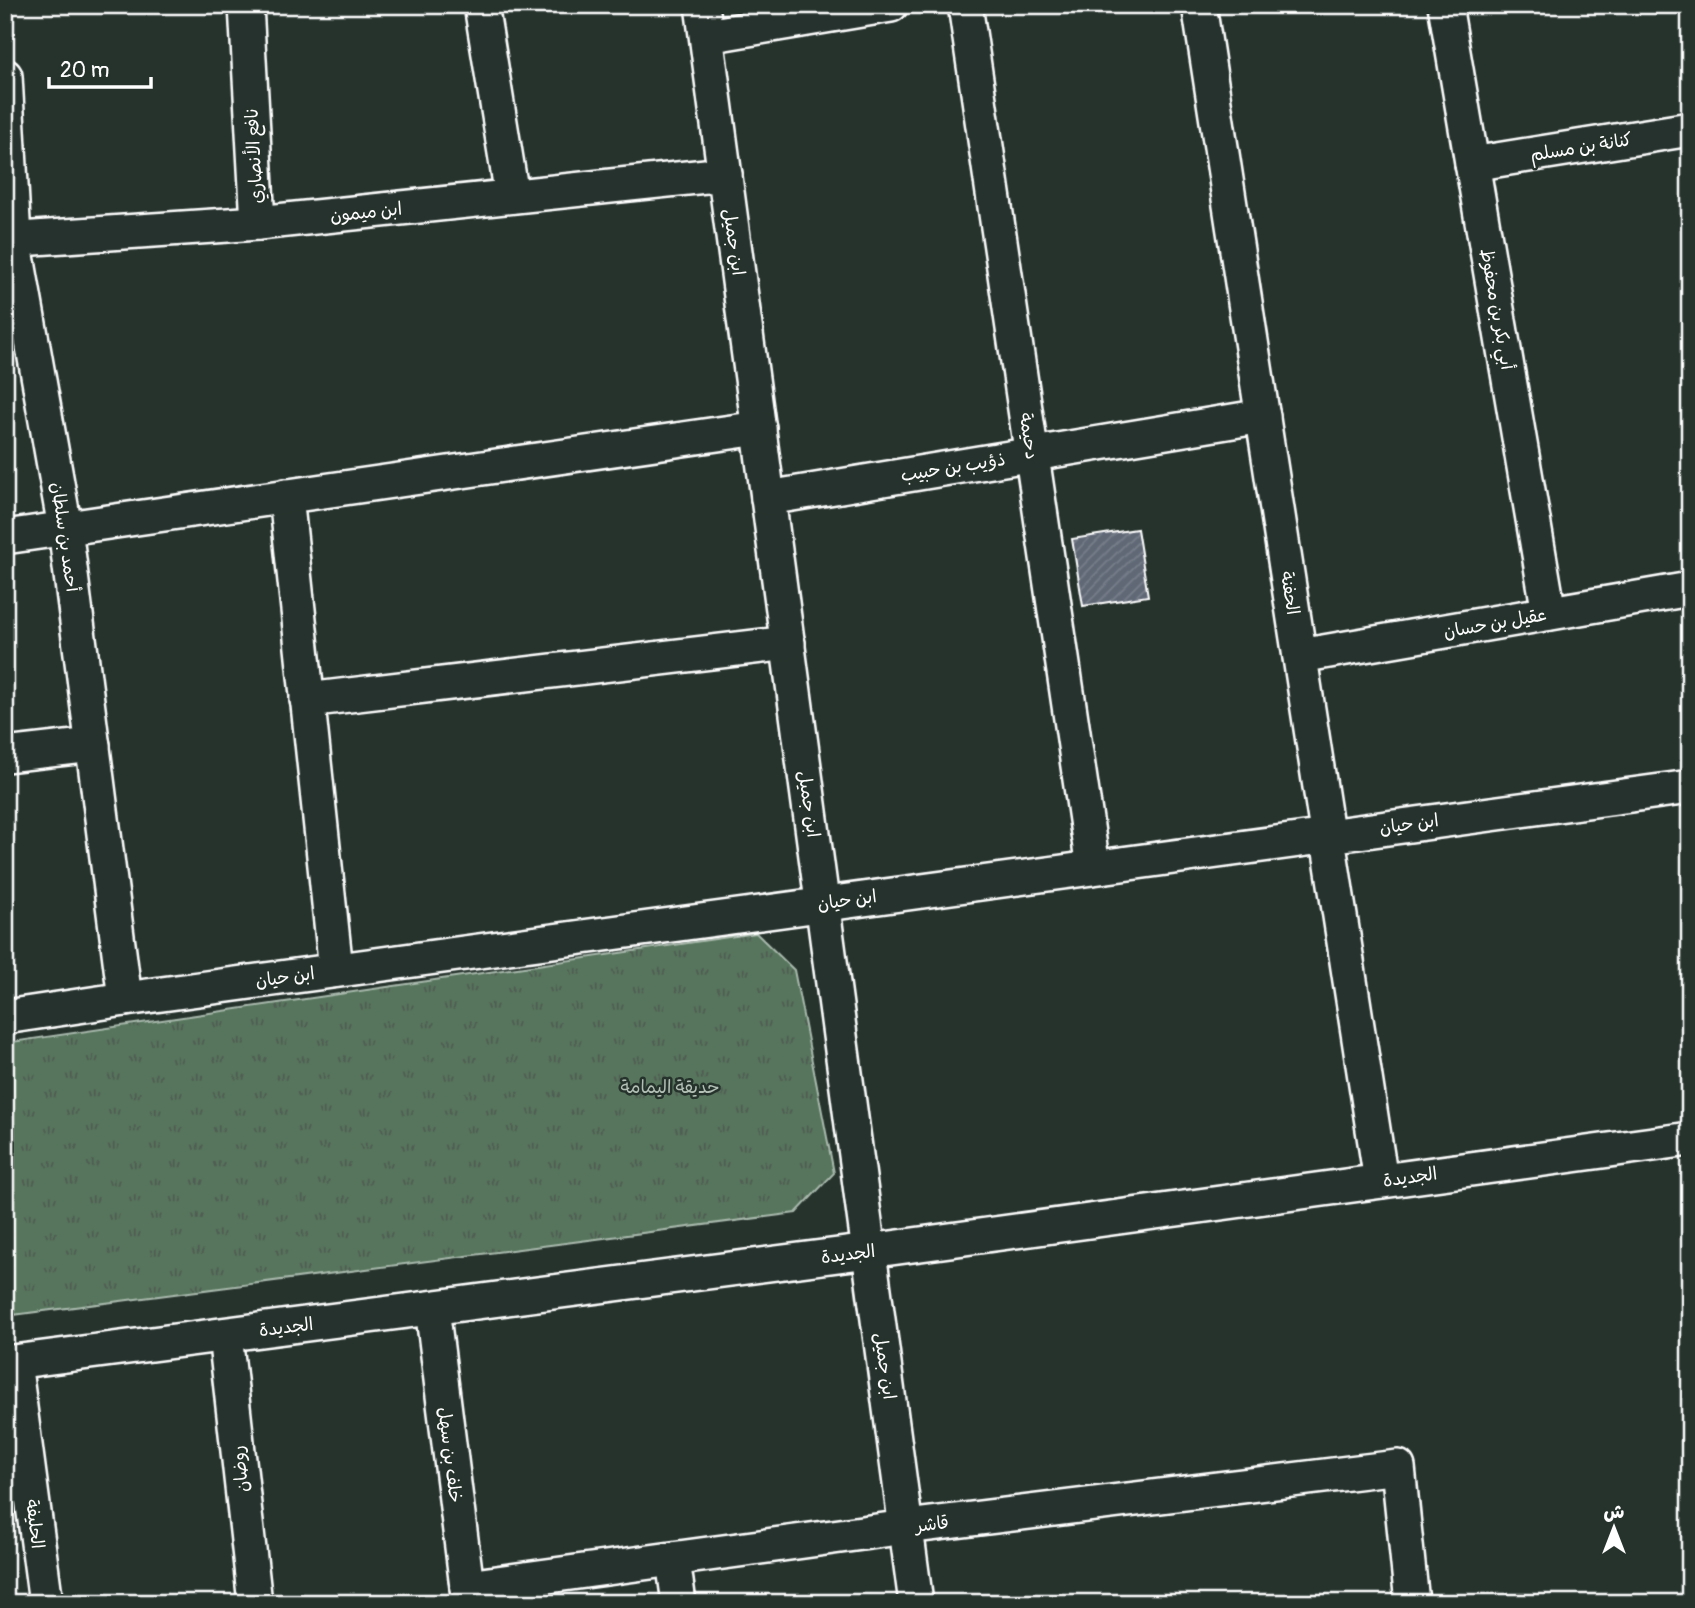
<svg xmlns="http://www.w3.org/2000/svg" width="1695" height="1608" font-family="Pangolin,'Playpen Sans Arabic',sans-serif">
<style>
.park{fill:url(#park-tufts);stroke:#aabaae;stroke-width:2}
.building{fill:url(#building-hatch);stroke:#fff;stroke-width:2}
.lines{fill:none;stroke-linecap:round;stroke-linejoin:round}
.minor-casing{stroke:#fff;stroke-width:38}
.minor{stroke:#26332d;stroke-width:33}
.labels{text-anchor:middle;stroke-width:5;stroke-linejoin:round;paint-order:stroke}
.street-label{font-size:18px;fill:#fff;stroke:#26332d}
.park-label{font-size:18px;fill:#b3c0b6;stroke:#26332d}
</style>
<defs>
<pattern id="park-tufts" width="24" height="20" patternUnits="userSpaceOnUse" patternTransform="scale(1.75)"><rect width="24" height="20" fill="#56745c"/><path d="M3 7l-1-3M5 7V3M7 7l1-3M15 17l-1-3M17 17v-4M19 17l1-3" fill="none" stroke="#505c52"/></pattern>
<pattern id="building-hatch" width="6" height="6" patternUnits="userSpaceOnUse" patternTransform="scale(1.75)"><rect width="6" height="6" fill="#606876"/><path d="M-1 1l2-2M0 6l6-6M5 7l2-2" fill="none" stroke="#787f8b"/></pattern>
</defs>
<rect width="100%" height="100%" fill="#26332d"/>
<filter id="ink" filterUnits="userSpaceOnUse"><feTurbulence type="fractalNoise" baseFrequency=".0143" numOctaves="2"/><feDisplacementMap in="SourceGraphic" scale="14" xChannelSelector="R" yChannelSelector="G"/><feConvolveMatrix kernelMatrix="1 2 1 2 8 2 1 2 1" color-interpolation-filters="sRGB"/></filter>
<g filter="url(#ink)">
<polygon class="park" points="756,933 794,970 834,1173 796,1213 5,1316 5,1043"/>
<polygon class="building" points="1137,529 1148,596 1083,606 1072,539"/>
<g class="lines">
<defs>
<g id="minor">
<polyline points="246,5 258,223"/>
<polyline points="481,5 512,196"/>
<polyline points="702,5 916,1603"/>
<polyline points="965,5 1093,867"/>
<polyline points="1199,5 1381,1181"/>
<polyline points="1445,5 1549,613"/>
<polyline points="707,36 891,5"/>
<polyline points="5,76 14,239 65,528 125,999"/>
<polyline points="1472,164 1690,129"/>
<polyline points="5,240 258,223 725,174"/>
<polyline points="286,496 336,970"/>
<polyline points="768,498 1263,416"/>
<polyline points="5,537 759,428"/>
<polyline points="1300,656 1690,589"/>
<polyline points="307,700 788,643"/>
<polyline points="5,755 93,745"/>
<polyline points="5,1017 125,999 1690,787"/>
<polyline points="432,1308 469,1603"/>
<polyline points="225,1335 255,1603"/>
<polyline points="14,1362 46,1603"/>
<polyline points="5,1363 869,1251 1690,1139"/>
<polyline points="673,1560 679,1603"/>
<polyline points="467,1587 906,1527 1398,1467 1412,1603"/>
</g>
</defs>
<use href="#minor" class="minor-casing"/>
<use href="#minor" class="minor"/>
</g>
</g>
<g class="labels">
<g class="street-label">
<text transform="translate(1581 147) rotate(-9)" y="6">كنانة بن مسلم</text>
<text transform="translate(254 156) rotate(-93)" y="6">نافع الأنصاري</text>
<text transform="translate(366 212) rotate(-6)" y="6">ابن ميمون</text>
<text transform="translate(734 242) rotate(82)" y="6">ابن جميل</text>
<text transform="translate(1497 309) rotate(80)" y="6">أبي بكر بن محفوظ</text>
<text transform="translate(1029 436) rotate(82)" y="6">دحيمة</text>
<text transform="translate(953 467) rotate(-9)" y="6">ذؤيب بن حبيب</text>
<text transform="translate(65 537) rotate(82)" y="6">أحمد بن سلطان</text>
<text transform="translate(1290 593) rotate(81)" y="6">الحفنة</text>
<text transform="translate(1495 623) rotate(-10)" y="6">عقيل بن حسان</text>
<text transform="translate(809 804) rotate(82)" y="6">ابن جميل</text>
<text transform="translate(1409 824) rotate(-8)" y="6">ابن حيان</text>
<text transform="translate(847 900) rotate(-8)" y="6">ابن حيان</text>
<text transform="translate(285 977) rotate(-8)" y="6">ابن حيان</text>
<text transform="translate(1410 1177) rotate(-8)" y="6">الجديدة</text>
<text transform="translate(848 1254) rotate(-7)" y="6">الجديدة</text>
<text transform="translate(286 1327) rotate(-7)" y="6">الجديدة</text>
<text transform="translate(885 1366) rotate(82)" y="6">ابن جميل</text>
<text transform="translate(450 1455) rotate(83)" y="6">خلف بن سهل</text>
<text transform="translate(240 1469) rotate(-96)" y="6">روضان</text>
<text transform="translate(35 1524) rotate(83)" y="6">الحليفة</text>
<text transform="translate(932 1524) rotate(-7)" y="6">قاشر</text>
</g>
<g class="park-label">
<text x="670" y="1093">حديقة اليمامة</text>
</g>
</g>
<rect width="1695" height="1608" fill="none" stroke="#26332d" stroke-width="28"/>
<rect x="14" y="14" width="1667" height="1580" fill="none" stroke="#fff" stroke-width="2.5" filter="url(#ink)"/>
<g transform="translate(1614 1528)" stroke="#26332d" stroke-width="5" paint-order="stroke">
<path d="M0-5L12 26L0 18L-12 26Z" fill="#ffffff"/>
<text y="-10" font-size="19" font-weight="bold" text-anchor="middle" fill="#ffffff">ش</text>
</g>
<path d="M49 77v10h102v-10" fill="none" stroke="#ffffff" stroke-width="3.5"/>
<text x="60" y="77" font-size="21" fill="#ffffff" stroke="#26332d" stroke-width="5" paint-order="stroke">20 m</text>
</svg>
